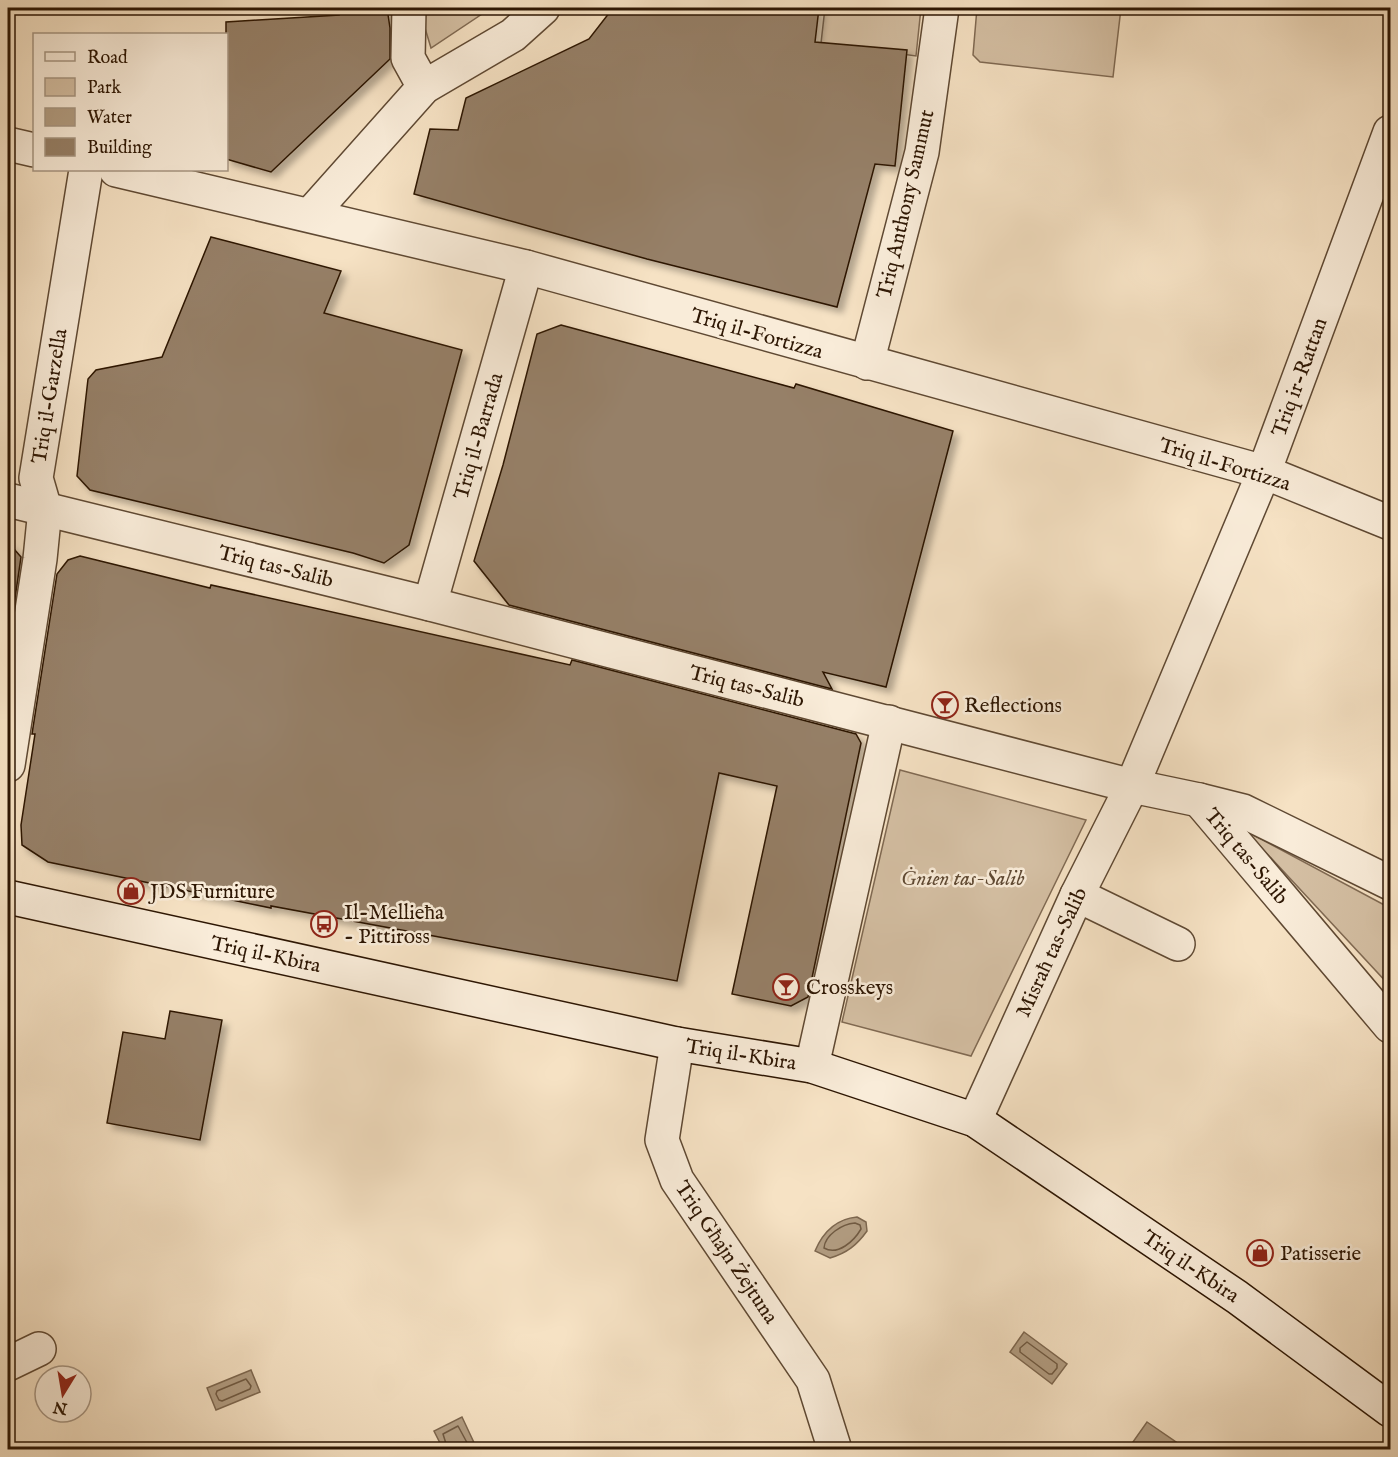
<svg xmlns="http://www.w3.org/2000/svg" width="1398" height="1457" font-family="'IM FELL English',serif">
<style>
.green{fill:#d4bfa3;stroke:#806a53;stroke-width:1.5}
.water{fill:#b29d82;stroke:#7d674f;stroke-width:1.5}
.lines{fill:none;stroke-linecap:round;stroke-linejoin:round}
.shore{stroke:#705a42;stroke-width:1.5}
.building{fill:#968067;stroke:#2d1603;stroke-width:1.5;filter:url(#shadow)}
.minor-casing{stroke:#5f4933;stroke-width:36}
.tertiary-casing{stroke:#5f4933;stroke-width:36}
.secondary-casing{stroke:#2d1603;stroke-width:36}
.minor{stroke:#f9ecd9;stroke-width:33}
.tertiary{stroke:#f9ecd9;stroke-width:33}
.secondary{stroke:#f9ecd9;stroke-width:33}
.labels{text-anchor:middle;stroke-width:5;stroke-linejoin:round;paint-order:stroke}
.street-label{font-size:21px;fill:#2d1603;stroke:#f9ecd9}
.poi-label{font-size:21px;fill:#2d1603;stroke:#f9ecd9;text-anchor:start}
.park-label{font-size:21px;font-style:italic;fill:#5f4933;stroke:#f9ecd9}
</style>
<defs>
<filter id="shadow"><feDropShadow dx="5.5" dy="5.5" stdDeviation="3" flood-color="#0004"/></filter>
</defs>
<rect width="100%" height="100%" fill="#f6e2c4"/>
<filter id="stains"><feTurbulence type="fractalNoise" baseFrequency=".00333" numOctaves="4"/><feColorMatrix values="0 0 0 0 .2 0 0 0 0 .09 0 0 0 0 .02 0 0 0 .5 -.17"/></filter>
<radialGradient id="worn" r=".72"><stop offset=".6" stop-color="#630" stop-opacity="0"/><stop offset="1" stop-color="#630" stop-opacity=".3"/></radialGradient>
<g class="green">
<polygon points="419,8 491,8 431,48"/>
<polygon points="825,8 921,8 916,56 821,43"/>
<polygon points="977,8 1121,8 1113,77 980,62 973,55"/>
<polygon points="900,770 1086,820 971,1056 842,1022"/>
<polygon points="1246,831 1390,908 1390,986"/>
</g>
<g class="water">
<path d="M857,1217l9,5 1,9c-10,14 -20,22 -37,27l-15,-7c8,-19 21,-32 42,-34z"/>
<polygon points="1024,1332 1067,1364 1052,1384 1010,1352"/>
<polygon points="251,1370 260,1392 216,1410 207,1388"/>
<polygon points="462,1417 477,1449 443,1449 434,1431"/>
<polygon points="1147,1422 1176,1442 1170,1449 1128,1449"/>
</g>
<g class="lines">
<g class="shore">
<path d="M855,1223l5,2 1,4c-7,12 -23,27 -37,19 1,-13 18,-24 31,-25z"/>
<polygon points="1027,1342 1057,1364 1057,1368 1052,1374 1049,1374 1020,1352 1020,1348"/>
<polygon points="246,1379 251,1386 250,1389 222,1401 219,1400 216,1394 217,1391"/>
<polyline points="448,1450 443,1434 458,1426 471,1450"/>
</g>
</g>
<g class="building">
<polygon points="338,8 387,8 390,28 390,59 271,172 226,159 226,22 339,15"/>
<polygon points="613,8 819,8 815,42 907,50 895,166 875,164 837,307 647,259 414,194 430,129 458,130 466,98 589,39"/>
<polygon points="211,237 341,271 324,313 462,350 409,545 384,563 353,553 90,490 77,476 88,379 96,370 162,357"/>
<polygon points="561,325 794,388 796,384 953,431 886,687 823,672 832,689 509,605 474,561 503,465 537,334"/>
<polygon points="8,542 21,557 8,646"/>
<polygon points="80,556 210,588 211,585 570,665 572,660 856,734 861,743 808,997 791,1006 732,994 777,786 719,773 677,981 271,906 271,908 48,862 22,845 21,825 35,734 32,734 57,574 68,560"/>
<polygon points="170,1011 222,1020 200,1140 107,1123 123,1032 165,1039"/>
</g>
<g class="lines">
<defs>
<g id="minor">
<polyline points="409,8 408,58 424,87"/>
<polyline points="8,144 34,150"/>
<polyline points="116,170 526,267 1264,472 1390,523"/>
<polyline points="310,215 424,87 513,35 543,8"/>
<polyline points="867,363 922,152 942,8"/>
<polyline points="8,500 430,604 1132,786 1199,800 1243,811 1390,883"/>
<polyline points="430,604 526,267"/>
<polyline points="8,765 40,559 45,509 36,478 86,170"/>
<polyline points="1199,800 1390,1026"/>
<polyline points="1077,895 1178,944"/>
<polyline points="812,1066 889,722"/>
<polyline points="975,1120 1077,895 1132,786 1264,472 1390,132"/>
<polyline points="8,1364 39,1349"/>
</g>
<polyline id="tertiary" points="677,1044 662,1140 677,1180 813,1380 835,1450"/>
<polyline id="secondary" points="8,897 677,1044 812,1066 975,1120 1237,1297 1390,1410"/>
</defs>
<use href="#minor" class="minor-casing"/>
<use href="#tertiary" class="tertiary-casing"/>
<use href="#secondary" class="secondary-casing"/>
<use href="#minor" class="minor"/>
<use href="#tertiary" class="tertiary"/>
<use href="#secondary" class="secondary"/>
</g>
<defs>
<symbol id="bar-ring" viewBox="-11 -11 22 22"><circle r="9.5" fill="#f9ecd9" stroke="#8f2418" stroke-width="1.5"/><path d="M-6-5H6L.8 .8V4.5H3.5V6h-7V4.5H-.8V.8Z" fill="#8f2418"/></symbol>
<symbol id="shop-ring" viewBox="-11 -11 22 22"><circle r="9.5" fill="#f9ecd9" stroke="#8f2418" stroke-width="1.5"/><path d="M-5-2.5h2.3a2.7 3.5 0 0 1 5.4 0H5L5.5 6h-11ZM-1.5-2.5h3a1.5 2.3 0 0 0-3 0Z" fill="#8f2418"/></symbol>
<symbol id="bus-ring" viewBox="-11 -11 22 22"><circle r="9.5" fill="#f9ecd9" stroke="#8f2418" stroke-width="1.5"/><path d="M-5-6H5V4H4V6H2V4H-2V6H-4V4H-5ZM-3.5-4V0h7V-4ZM-3.5 1.2v1.5H-2V1.2ZM2 1.2v1.5H3.5V1.2Z" fill="#8f2418"/></symbol>
</defs>
<g fill-rule="evenodd">
<use href="#bar-ring" x="930" y="690" width="30" height="30"/>
<use href="#shop-ring" x="116" y="876" width="30" height="30"/>
<use href="#bus-ring" x="309" y="909" width="30" height="30"/>
<use href="#bar-ring" x="771" y="972" width="30" height="30"/>
<use href="#shop-ring" x="1245" y="1238" width="30" height="30"/>
</g>
<g class="labels">
<g class="street-label">
<text transform="translate(905 204) rotate(-77)" y="7">Triq Anthony Sammut</text>
<text transform="translate(757 333) rotate(16)" y="7">Triq il-Fortizza</text>
<text transform="translate(1299 377) rotate(-70)" y="7">Triq ir-Rattan</text>
<text transform="translate(49 396) rotate(-81)" y="7">Triq il-Garzella</text>
<text transform="translate(478 436) rotate(-74)" y="7">Triq il-Barrada</text>
<text transform="translate(1225 464) rotate(17)" y="7">Triq il-Fortizza</text>
<text transform="translate(276 566) rotate(14)" y="7">Triq tas-Salib</text>
<text transform="translate(747 686) rotate(14)" y="7">Triq tas-Salib</text>
<text transform="translate(1247 856) rotate(50)" y="7">Triq tas-Salib</text>
<text transform="translate(1051 952) rotate(-65)" y="7">Misraħ tas-Salib</text>
<text transform="translate(266 954) rotate(12)" y="7">Triq il-Kbira</text>
<text transform="translate(741 1054) rotate(9)" y="7">Triq il-Kbira</text>
<text transform="translate(727 1252) rotate(56)" y="7">Triq Għajn Żejtuna</text>
<text transform="translate(1191 1266) rotate(34)" y="7">Triq il-Kbira</text>
</g>
<g class="poi-label">
<text x="964" y="712">Reflections</text>
<text x="150" y="898">JDS Furniture</text>
<text x="344" y="919">Il-Mellieħa<tspan x="344" dy="24">- Pittiross</tspan></text>
<text x="806" y="994">Crosskeys</text>
<text x="1280" y="1260">Patisserie</text>
</g>
<g class="park-label">
<text x="963" y="885">Ġnien tas-Salib</text>
</g>
</g>
<rect width="1398" height="1457" fill="none" stroke="#f6e2c4" stroke-width="30"/>
<rect x="9" y="9" width="1380" height="1439" fill="none" stroke="#2d1603" stroke-width="3"/>
<rect x="15" y="15" width="1368" height="1427" fill="none" stroke="#2d1603" stroke-width="1.5"/>
<rect x="33" y="33" width="195" height="138" fill="#f9ecd9" stroke="#a79683" stroke-width="1.5"/>
<rect x="45" y="52" width="30" height="9" fill="#f9ecd9" stroke="#a79683" stroke-width="1.5"/>
<text x="87" y="63" font-size="18" fill="#2d1603">Road</text>
<rect x="45" y="78" width="30" height="18" fill="#d4bfa3" stroke="#a79683" stroke-width="1.5"/>
<text x="87" y="93" font-size="18" fill="#2d1603">Park</text>
<rect x="45" y="108" width="30" height="18" fill="#b29d82" stroke="#a79683" stroke-width="1.5"/>
<text x="87" y="123" font-size="18" fill="#2d1603">Water</text>
<rect x="45" y="138" width="30" height="18" fill="#968067" stroke="#a79683" stroke-width="1.5"/>
<text x="87" y="153" font-size="18" fill="#2d1603">Building</text>
<g transform="translate(63 1394) rotate(191)"><circle r="28" fill="#f9ecd9" stroke="#a79683" stroke-width="1.5"/>
<path d="M0-4.5L10 22L0 15L-10 22Z" fill="#8f2418"/>
<text y="-9" font-size="16" font-weight="bold" text-anchor="middle" fill="#2d1603">N</text>
</g>
<rect width="100%" height="100%" filter="url(#stains)"/>
<rect width="100%" height="100%" fill="url(#worn)"/>
</svg>
